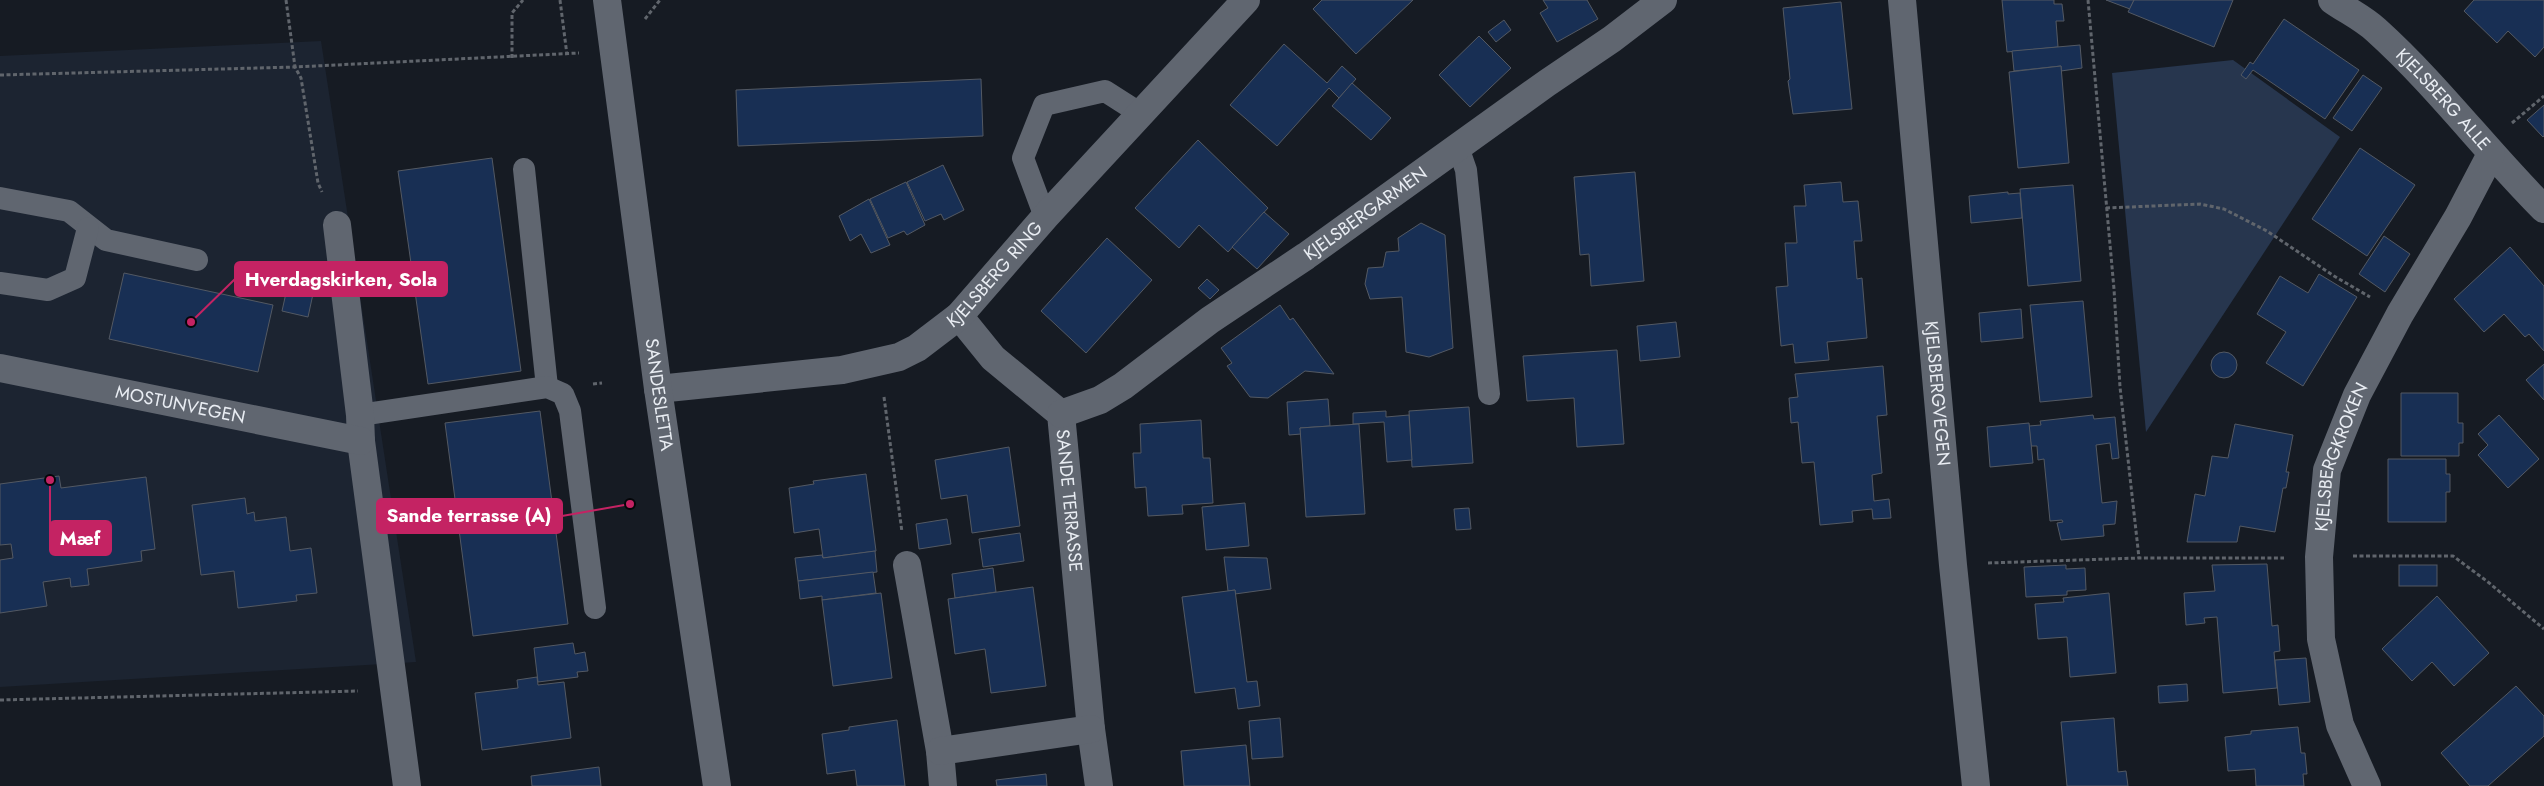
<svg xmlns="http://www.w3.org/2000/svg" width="2544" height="786" font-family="Jost,sans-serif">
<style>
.built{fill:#1c2431}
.green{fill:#27364e}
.building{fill:#182f54;stroke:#535963}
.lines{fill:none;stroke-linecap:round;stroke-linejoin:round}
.path{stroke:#60656c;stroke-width:3;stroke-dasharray:4 2.5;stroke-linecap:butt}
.lane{stroke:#606670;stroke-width:22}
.street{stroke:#606670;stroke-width:28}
.secondary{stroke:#606670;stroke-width:28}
.labels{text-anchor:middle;stroke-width:4;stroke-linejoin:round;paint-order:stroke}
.street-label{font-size:18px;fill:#e9edf3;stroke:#050609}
.leader{fill:none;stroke:#c42363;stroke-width:2}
.callout-dot{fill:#c42363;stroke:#050609;stroke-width:2}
.callout{fill:#c42363;stroke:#c42363;stroke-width:2}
.callout-label{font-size:19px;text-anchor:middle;font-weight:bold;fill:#fff}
</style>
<rect width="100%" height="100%" fill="#161b23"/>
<polygon class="built" points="321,41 416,662 0,687 0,56"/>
<polygon class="green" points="2233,60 2340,137 2146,432 2112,73"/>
<g class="building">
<polygon points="1322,0 1413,0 1356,54 1313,9"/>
<polygon points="1543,0 1587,0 1598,19 1557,42 1540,13 1548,8"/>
<polygon points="2002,0 2054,0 2054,4 2062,4 2064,21 2056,21 2058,47 2007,52"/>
<polygon points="2106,0 2134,0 2130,9"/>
<polygon points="2134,0 2233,0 2214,47 2128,12"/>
<polygon points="2474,0 2544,0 2544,47 2535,57 2508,31 2497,43 2464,11"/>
<polygon points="1841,2 1852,109 1793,114 1788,81 1790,79 1783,8"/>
<polygon points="2284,19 2359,70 2325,119 2253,70 2246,79 2241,75 2250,62 2253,64"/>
<polygon points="1504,20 1511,30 1496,42 1488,32"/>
<polygon points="1479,36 1511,68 1470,107 1439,75"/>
<polygon points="1284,44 1327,83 1342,66 1356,79 1339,98 1329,88 1277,146 1230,105"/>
<polygon points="2080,45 2082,68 2061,71 2061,66 2014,71 2012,51"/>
<polygon points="2061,66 2069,163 2018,168 2009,72"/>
<polygon points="2363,75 2382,88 2352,131 2333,118"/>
<polygon points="981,79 983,136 738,146 736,90"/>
<polygon points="1352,83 1391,118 1371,140 1332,106"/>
<polygon points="2544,105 2544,136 2543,137 2527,120"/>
<polygon points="1198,140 1268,208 1228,252 1199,225 1179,248 1135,208"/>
<polygon points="2360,148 2415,185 2367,256 2312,219"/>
<polygon points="492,158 521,371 428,384 398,171"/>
<polygon points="943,165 964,210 944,220 941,214 925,221 907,182"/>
<polygon points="1635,172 1644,281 1591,286 1589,254 1580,255 1574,177"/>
<polygon points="906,182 925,225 907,235 904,231 888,238 870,199"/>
<polygon points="1841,182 1843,202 1858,201 1862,241 1854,241 1857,279 1862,278 1867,338 1827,342 1829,360 1795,363 1793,344 1781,346 1776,287 1788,286 1785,243 1797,243 1794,206 1806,206 1804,185"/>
<polygon points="2073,185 2081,281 2028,286 2020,189"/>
<polygon points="2008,192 2008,194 2020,193 2022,218 1971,223 1969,196"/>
<polygon points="869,199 890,245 871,253 861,234 850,241 839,216"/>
<polygon points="1264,212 1289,234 1257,269 1232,247"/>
<polygon points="1421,223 1445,235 1453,348 1429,357 1406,352 1402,297 1370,299 1365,284 1368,268 1383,267 1386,252 1399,251 1398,238"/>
<polygon points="2384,236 2410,254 2385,292 2359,274"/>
<polygon points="1107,238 1152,280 1086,353 1041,311"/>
<polygon points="2510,247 2544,286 2544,351 2529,334 2525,337 2504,314 2484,332 2454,299"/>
<polygon points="124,273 273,305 258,372 109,339"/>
<polygon points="2319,274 2357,297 2303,386 2266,363 2286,332 2257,314 2280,276 2308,293"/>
<polygon points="290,275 316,280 308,317 282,311"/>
<polygon points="1207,279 1219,290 1210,299 1198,288"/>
<polygon points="2083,301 2092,397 2040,402 2030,305"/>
<polygon points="1280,305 1290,320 1293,318 1334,374 1305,371 1268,398 1250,397 1227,366 1232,363 1221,348"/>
<polygon points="2021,309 2023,338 1981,342 1979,313"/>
<polygon points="1676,322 1680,357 1640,361 1637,326"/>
<polygon points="1617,350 1624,444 1577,447 1574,398 1527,401 1523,356"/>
<circle cx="2224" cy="365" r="13"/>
<polygon points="2544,364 2544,400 2526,380"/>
<polygon points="1883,366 1887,415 1877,416 1882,473 1872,475 1874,501 1889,499 1891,518 1873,519 1872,509 1852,511 1853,522 1820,525 1814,462 1802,463 1798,422 1791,423 1789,398 1798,397 1795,374"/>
<polygon points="2401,393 2458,393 2458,423 2463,423 2463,443 2459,443 2459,456 2401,456"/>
<polygon points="1328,399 1330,426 1300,428 1301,434 1289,435 1287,402"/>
<polygon points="1469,407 1473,463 1412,467 1409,411"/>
<polygon points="540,411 568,624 473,636 445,423"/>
<polygon points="1386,411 1386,417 1409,415 1412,460 1387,462 1384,422 1353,424 1353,413"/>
<polygon points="2093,415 2094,419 2115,417 2119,458 2112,459 2110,443 2096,445 2102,503 2117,501 2115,524 2103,525 2104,536 2061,540 2057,523 2063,522 2062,520 2050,521 2044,459 2038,460 2037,446 2031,446 2029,426 2041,425 2040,421"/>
<polygon points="2499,415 2539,459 2508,488 2478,455 2488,445 2478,434"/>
<polygon points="1201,420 1203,458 1210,458 1213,503 1182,505 1183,514 1148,516 1146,487 1135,488 1133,453 1141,453 1140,424"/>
<polygon points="2029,423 2033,463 1990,467 1987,427"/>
<polygon points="1359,424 1365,514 1306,517 1300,428"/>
<polygon points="2235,424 2293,435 2286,472 2289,472 2286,488 2283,488 2275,532 2240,526 2237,542 2187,542 2195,494 2205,496 2212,456 2228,458"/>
<polygon points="1009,447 1020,526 972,533 967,495 941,499 935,460"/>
<polygon points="2388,459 2446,459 2446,474 2450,474 2450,492 2446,492 2446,522 2388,522"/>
<polygon points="866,474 876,551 823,558 819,529 794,533 789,488 814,484 813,481"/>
<polygon points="59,476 61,488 146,477 155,549 141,551 142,561 87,569 89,585 71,587 70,578 43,582 47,606 0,613 0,560 13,558 11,544 0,545 0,484"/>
<polygon points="245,498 247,514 254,512 255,521 286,517 290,551 311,548 317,593 296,595 297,601 238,608 234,571 201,575 192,505"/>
<polygon points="1245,503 1249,546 1206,550 1202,507"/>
<polygon points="1469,508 1471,529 1456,530 1454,509"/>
<polygon points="947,519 951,544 919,549 916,524"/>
<polygon points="1020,533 1024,561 983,567 979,539"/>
<polygon points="875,551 877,572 798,581 795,558 822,555 823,558"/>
<polygon points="1224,557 1267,558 1271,589 1235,594 1235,590 1228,591"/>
<polygon points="2267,564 2272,626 2278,625 2280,651 2274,652 2277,688 2223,693 2217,617 2204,618 2205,623 2186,625 2184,593 2215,591 2212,565"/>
<polygon points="2066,565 2066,569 2085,568 2086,590 2067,591 2067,595 2026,597 2024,567"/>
<rect x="2399" y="565" width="38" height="21"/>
<polygon points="993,568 996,592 955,598 952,574"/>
<polygon points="873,572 876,593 822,600 822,596 800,599 798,581"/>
<polygon points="1033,587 1046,686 991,693 985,649 955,654 948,599"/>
<polygon points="1235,590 1247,682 1257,681 1260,706 1238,709 1235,688 1195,693 1182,597"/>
<polygon points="881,593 892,678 833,686 822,600"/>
<polygon points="2109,593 2116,673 2070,677 2067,637 2038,639 2035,604 2064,602 2063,598"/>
<polygon points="2437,596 2489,653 2454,686 2432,662 2412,681 2382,649"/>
<polygon points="573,643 575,654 585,652 588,671 577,672 578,677 538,682 534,648"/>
<polygon points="2306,658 2310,702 2279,705 2275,660"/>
<polygon points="537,677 538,685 564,682 571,738 482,750 475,693 518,688 517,680"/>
<polygon points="2187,684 2188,701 2159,703 2158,686"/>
<polygon points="2516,686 2544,716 2544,736 2488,786 2470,786 2441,753"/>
<polygon points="1280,718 1283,757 1252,759 1249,721"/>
<polygon points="2114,718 2118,772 2126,771 2128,786 2067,786 2061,722"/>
<polygon points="897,720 905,786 857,786 855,770 827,774 822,734 849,730 849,727"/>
<polygon points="2298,727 2301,753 2305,753 2307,774 2303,774 2304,786 2256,786 2255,769 2228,771 2225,737 2251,734 2251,731"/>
<polygon points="1246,745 1250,786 1184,786 1181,751"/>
<polygon points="599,767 601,786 532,786 531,776"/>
<polygon points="1046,774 1047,786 997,786 996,780"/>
</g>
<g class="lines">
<g class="path">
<polyline points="286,0 295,67 301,78 318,183 322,192"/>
<polyline points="560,0 567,55"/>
<polyline points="2088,0 2114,289 2120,387 2139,558"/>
<polyline points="645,19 660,0"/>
<polyline points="512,58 512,13 523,0"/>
<polyline points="0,75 295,67 579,53"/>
<polyline points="2512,123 2544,96"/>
<polyline points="2106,208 2200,204 2224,209 2267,231 2334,276 2370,297"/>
<polyline points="593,384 602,383"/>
<polyline points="884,397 902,532"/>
<polyline points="2353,556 2453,556 2488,582 2544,629"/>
<polyline points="1988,563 2139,558 2284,558"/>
<polyline points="0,700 358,691"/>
</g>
<g class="lane">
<polyline points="1458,147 1466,170 1489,394"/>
<polyline points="524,169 547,387"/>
<polyline points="0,198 69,211 106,240 197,260"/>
<polyline points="1045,217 1023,158 1044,105 1105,91 1141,114"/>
<polyline points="0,283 48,290 75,278 88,228"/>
<polyline points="360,415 547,387 563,394 570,411 595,608"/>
</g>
<g class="street">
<path id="s1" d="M1902,0l51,565 23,221"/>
<path id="s2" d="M2332,0c14,10 31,18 44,30 61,55 110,121 168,179"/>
<polyline points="337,225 360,415 361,441 407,786"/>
<path id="s3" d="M959,316l34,42 68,56 30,315 8,57"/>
<path id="s4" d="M0,368l361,73"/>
<path id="s5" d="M658,389l184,-19 57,-13 18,-9 42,-32 86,-99 201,-217"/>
<path id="s6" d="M1061,414l39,-14 23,-14 87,-66 96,-64 241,-173 65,-44 51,-39"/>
<polyline points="907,565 940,751 943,786"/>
<polyline points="940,751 1091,729"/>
<path id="s7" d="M2367,786l-27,-61 -19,-86 -2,-82 8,-87 30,-75 43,-81 58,-97 33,-63"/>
</g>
<path class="secondary" id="s8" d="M607,0l51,389 59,397"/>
</g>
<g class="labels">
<g class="street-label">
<text dy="6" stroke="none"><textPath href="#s2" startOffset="150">KJELSBERG ALLE</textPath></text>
<text dy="6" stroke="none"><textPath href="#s6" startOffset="366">KJELSBERGARMEN</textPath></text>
<text dy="6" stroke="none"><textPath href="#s5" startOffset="371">KJELSBERG RING</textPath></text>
<text dy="6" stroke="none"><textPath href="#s8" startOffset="398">SANDESLETTA</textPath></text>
<text dy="6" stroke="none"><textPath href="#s1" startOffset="395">KJELSBERGVEGEN</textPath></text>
<text dy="6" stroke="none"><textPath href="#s4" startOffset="184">MOSTUNVEGEN</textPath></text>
<text dy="6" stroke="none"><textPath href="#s7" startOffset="340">KJELSBERGKROKEN</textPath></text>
<text dy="6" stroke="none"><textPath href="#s3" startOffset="229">SANDE TERRASSE</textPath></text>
</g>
</g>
<path class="leader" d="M191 322L235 279M630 504L562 516M50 480L50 538"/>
<g class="callout-dot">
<circle cx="191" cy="322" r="5"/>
<circle cx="630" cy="504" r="5"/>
<circle cx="50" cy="480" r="5"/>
</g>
<g class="callout">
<rect x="235" y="262" width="212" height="34" rx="5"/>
<rect x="377" y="499" width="185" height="34" rx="5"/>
<rect x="50" y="521" width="61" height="34" rx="5"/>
</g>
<g class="callout-label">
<text x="341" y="286">Hverdagskirken, Sola</text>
<text x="469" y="522">Sande terrasse (A)</text>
<text x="80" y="545">Mæf</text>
</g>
</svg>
